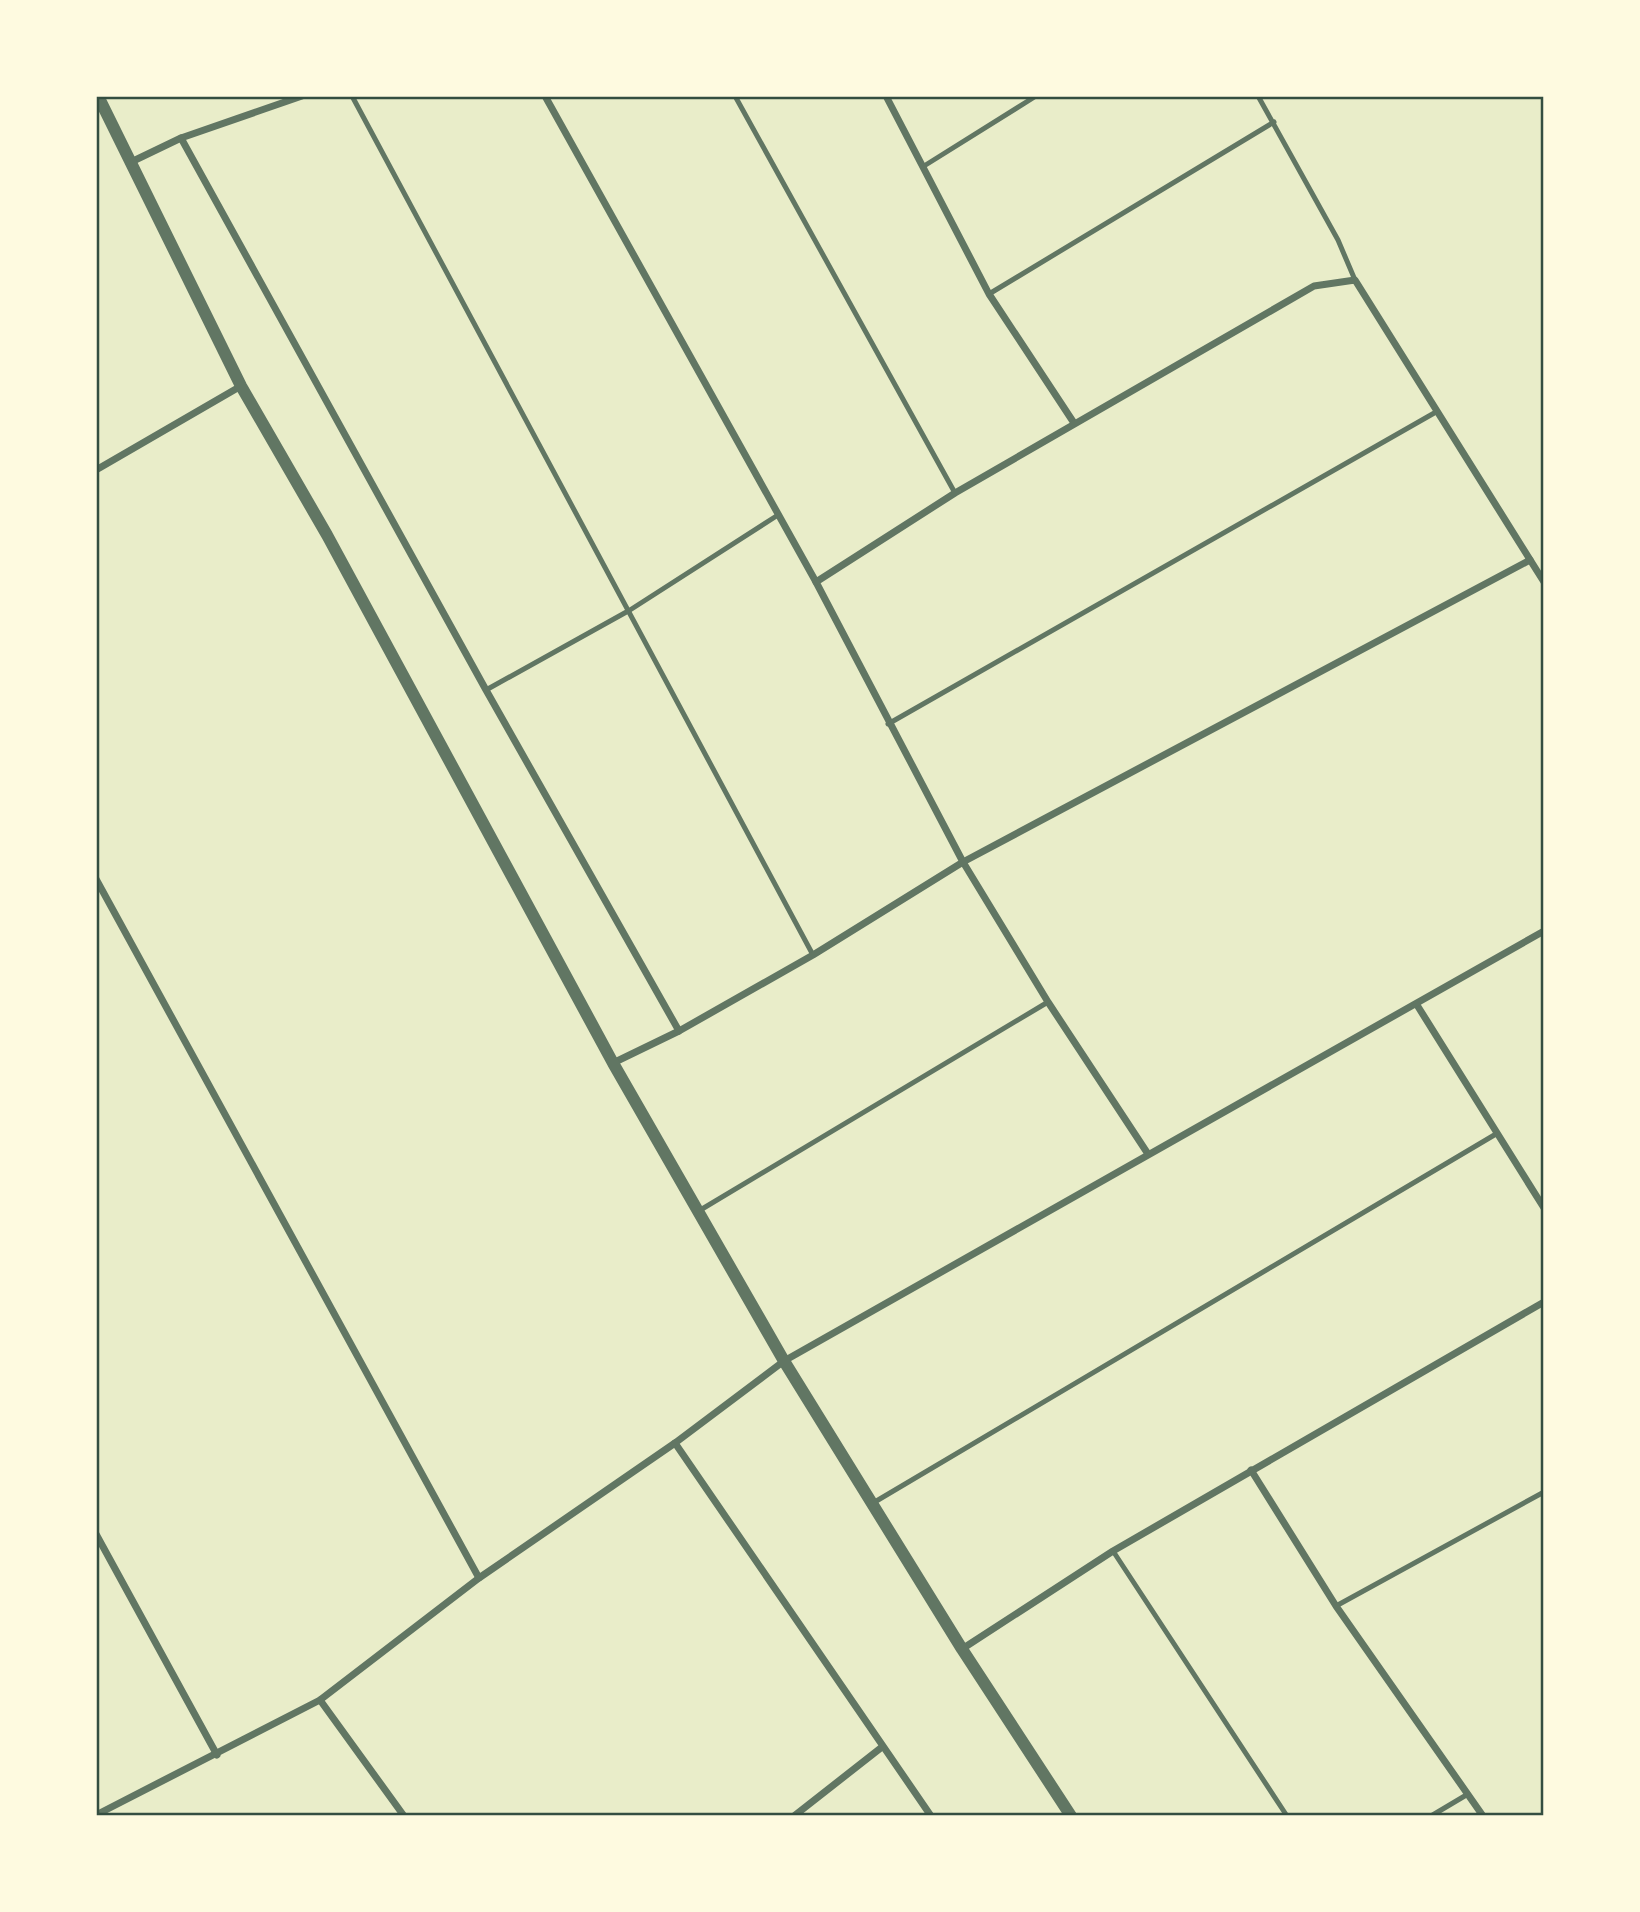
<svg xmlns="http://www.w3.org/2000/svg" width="1640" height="1912" font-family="Poppins,sans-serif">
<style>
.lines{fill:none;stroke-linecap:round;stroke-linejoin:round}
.service{stroke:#617663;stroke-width:5}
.minor{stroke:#617663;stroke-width:7}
.tertiary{stroke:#617663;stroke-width:12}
.neatline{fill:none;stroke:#344e41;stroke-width:2.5}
</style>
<rect width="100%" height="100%" fill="#e9edc9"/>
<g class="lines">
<g class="service">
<polyline points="352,96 813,955"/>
<polyline points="735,96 955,493"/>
<polyline points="1258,96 1338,240 1355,280"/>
<polyline points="924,166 1036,96"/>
<polyline points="989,294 1274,122"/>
<polyline points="486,690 630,610 778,515"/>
<polyline points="888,724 1436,412"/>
<polyline points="697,1212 1048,1002"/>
<polyline points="873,1503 1496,1134"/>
<polyline points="1113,1551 1287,1816"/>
<polyline points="1336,1606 1544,1492"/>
<polyline points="1431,1816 1468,1794"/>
</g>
<g class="minor">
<polyline points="545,96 816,582 963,862 1048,1002 1148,1154"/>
<polyline points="886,96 989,294 1074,423"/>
<polyline points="181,138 486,690 679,1031"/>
<polyline points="129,163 181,138 302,96"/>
<polyline points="96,470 241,386"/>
<polyline points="816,582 955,493 1314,286 1355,280 1544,582"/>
<polyline points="96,879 479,1578"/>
<polyline points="1417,1005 1544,1208"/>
<polyline points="613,1063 679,1031 813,955 963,862 1530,560"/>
<polyline points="675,1443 931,1816"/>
<polyline points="1251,1470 1336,1606 1483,1816"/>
<polyline points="96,1534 217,1755"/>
<polyline points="962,1649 1113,1551 1544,1302"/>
<polyline points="320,1700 404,1816"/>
<polyline points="96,1815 320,1700 479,1578 675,1443 784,1361 1544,931"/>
<polyline points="794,1816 882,1747"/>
</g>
<polyline class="tertiary" points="98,96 241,386 327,535 613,1063 784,1361 962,1649 1071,1816"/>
</g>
<rect width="1640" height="1912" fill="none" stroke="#fefae0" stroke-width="196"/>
<rect x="98" y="98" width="1444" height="1716" class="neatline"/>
</svg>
